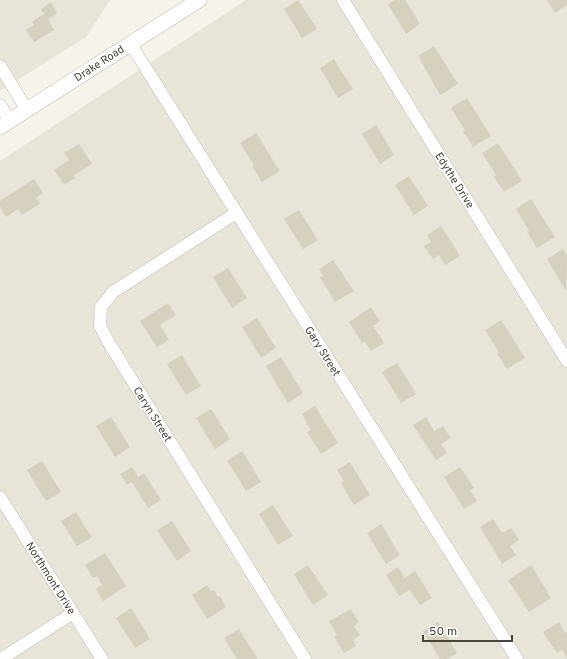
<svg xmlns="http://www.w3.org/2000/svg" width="567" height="659" font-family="Overpass,sans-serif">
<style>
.residential{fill:#e8e5d8}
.building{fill:#d6d0bf}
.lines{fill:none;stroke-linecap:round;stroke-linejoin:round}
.minor-casing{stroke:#c0bbad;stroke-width:13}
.tertiary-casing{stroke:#c0bbad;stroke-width:16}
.minor{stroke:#fff;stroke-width:12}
.tertiary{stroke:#fff;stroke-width:15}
.labels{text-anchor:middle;stroke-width:3;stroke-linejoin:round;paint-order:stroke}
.street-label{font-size:11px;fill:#484438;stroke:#fff}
</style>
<rect width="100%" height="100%" fill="#f5f3ea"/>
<g class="residential">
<polygon points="0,0 110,0 86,37 0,91"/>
<polygon points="246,0 567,0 567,659 0,659 0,161"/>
</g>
<g class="building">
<polygon points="298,0 317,29 302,38 284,9"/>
<polygon points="394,0 405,0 420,24 406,34 388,4"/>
<polygon points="547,0 567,0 567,5 555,13"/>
<polygon points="51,2 57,13 48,19 54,30 34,42 26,30 34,25 32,22 44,14 41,9"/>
<polygon points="434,46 458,84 440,95 418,56"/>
<polygon points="334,59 353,89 338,98 320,68"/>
<polygon points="467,98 491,136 473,147 463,132 465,130 451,108"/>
<polygon points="376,125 394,155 380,164 362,134"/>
<polygon points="256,133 280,171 262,182 252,166 254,165 240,143"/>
<polygon points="498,143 522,181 504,192 494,177 496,175 482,153"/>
<polygon points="79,144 92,164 74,175 75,178 64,185 54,170 69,160 64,153"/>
<polygon points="409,176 428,206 414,215 395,185"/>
<polygon points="34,179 43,193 36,198 40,204 22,215 18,209 6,217 0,207 0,201"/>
<polygon points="531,199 555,237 537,248 527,232 529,231 516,209"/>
<polygon points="299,210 318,240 303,249 284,219"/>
<polygon points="441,226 460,256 445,265 439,255 433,259 424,246 431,242 427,235"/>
<polygon points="563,249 567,256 566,291 547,259"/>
<polygon points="333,260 354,291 335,302 320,277 323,276 319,269"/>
<polygon points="228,268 247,298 232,308 213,277"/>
<polygon points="168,303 176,315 160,325 169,340 157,347 140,321"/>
<polygon points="371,307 380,321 373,326 384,343 371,351 365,342 362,343 349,322"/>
<polygon points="257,318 276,348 261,358 242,327"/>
<polygon points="501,320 525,358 507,369 497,354 499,352 485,330"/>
<polygon points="182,355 201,386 186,395 167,364"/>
<polygon points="281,357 303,393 288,403 266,366"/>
<polygon points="397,363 416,394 401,403 382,372"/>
<polygon points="315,406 338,443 321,454 307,432 311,430 302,414"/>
<polygon points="211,409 230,439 215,449 196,418"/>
<polygon points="111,417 130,447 115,457 96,426"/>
<polygon points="426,417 434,431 443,426 451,438 441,444 447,453 436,460 413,425"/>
<polygon points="242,451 261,482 246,491 227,461"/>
<polygon points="42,461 61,492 46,501 27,470"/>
<polygon points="350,462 370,495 354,505 341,483 344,481 337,470"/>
<polygon points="132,467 138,477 144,473 161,500 148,508 132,482 127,485 120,474"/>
<polygon points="460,467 474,488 470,490 477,501 464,509 444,477"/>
<polygon points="273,505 293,536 278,545 259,514"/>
<polygon points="76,512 92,537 77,546 61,521"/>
<polygon points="493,519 502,533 511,528 519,540 510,546 516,555 502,564 480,527"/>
<polygon points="172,521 191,551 177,561 157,530"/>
<polygon points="381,524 400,555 386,564 367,533"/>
<polygon points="105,553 126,586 103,601 96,589 102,585 97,576 93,578 85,565"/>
<polygon points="308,565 328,595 313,605 294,574"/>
<polygon points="531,565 551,598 529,612 508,580"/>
<polygon points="398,567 405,578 415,571 432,598 420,605 410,590 399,596 386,575"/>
<polygon points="207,585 211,591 214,590 218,597 220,596 226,607 207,619 192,595"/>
<polygon points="131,608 150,639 135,648 116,618"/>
<polygon points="351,609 359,622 354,626 360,635 353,640 356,646 344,653 334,637 337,635 329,621"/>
<polygon points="438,622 457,653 447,659 440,659 423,631"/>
<polygon points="559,622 565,633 567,632 567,658 562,650 557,653 543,632"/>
<polygon points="239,629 258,659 237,659 224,638"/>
</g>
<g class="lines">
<defs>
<g id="minor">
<polyline points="343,0 567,361"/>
<polyline points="130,43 517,659"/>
<polyline points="0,66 27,110"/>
<polyline points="0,105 10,121"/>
<polyline points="236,213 113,292 101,307 100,326 109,343 305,659"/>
<polyline points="0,497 102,659"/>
<polyline points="1,659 73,613"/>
</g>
<polyline id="tertiary" points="0,127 199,0"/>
</defs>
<use href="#minor" class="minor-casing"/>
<use href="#tertiary" class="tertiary-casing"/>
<use href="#minor" class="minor"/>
<use href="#tertiary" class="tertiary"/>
</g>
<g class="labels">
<g class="street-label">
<text transform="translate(99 63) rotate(-33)" y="4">Drake Road</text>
<text transform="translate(455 180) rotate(58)" y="4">Edythe Drive</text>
<text transform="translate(323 351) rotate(58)" y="4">Gary Street</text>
<text transform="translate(153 414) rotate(58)" y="4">Caryn Street</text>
<text transform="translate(51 578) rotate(58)" y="4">Northmont Drive</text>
</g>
</g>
<path d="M423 635v6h89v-6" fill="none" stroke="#484438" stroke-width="2"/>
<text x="429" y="635" font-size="12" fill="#484438" stroke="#ffffff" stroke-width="3" paint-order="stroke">50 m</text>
</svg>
